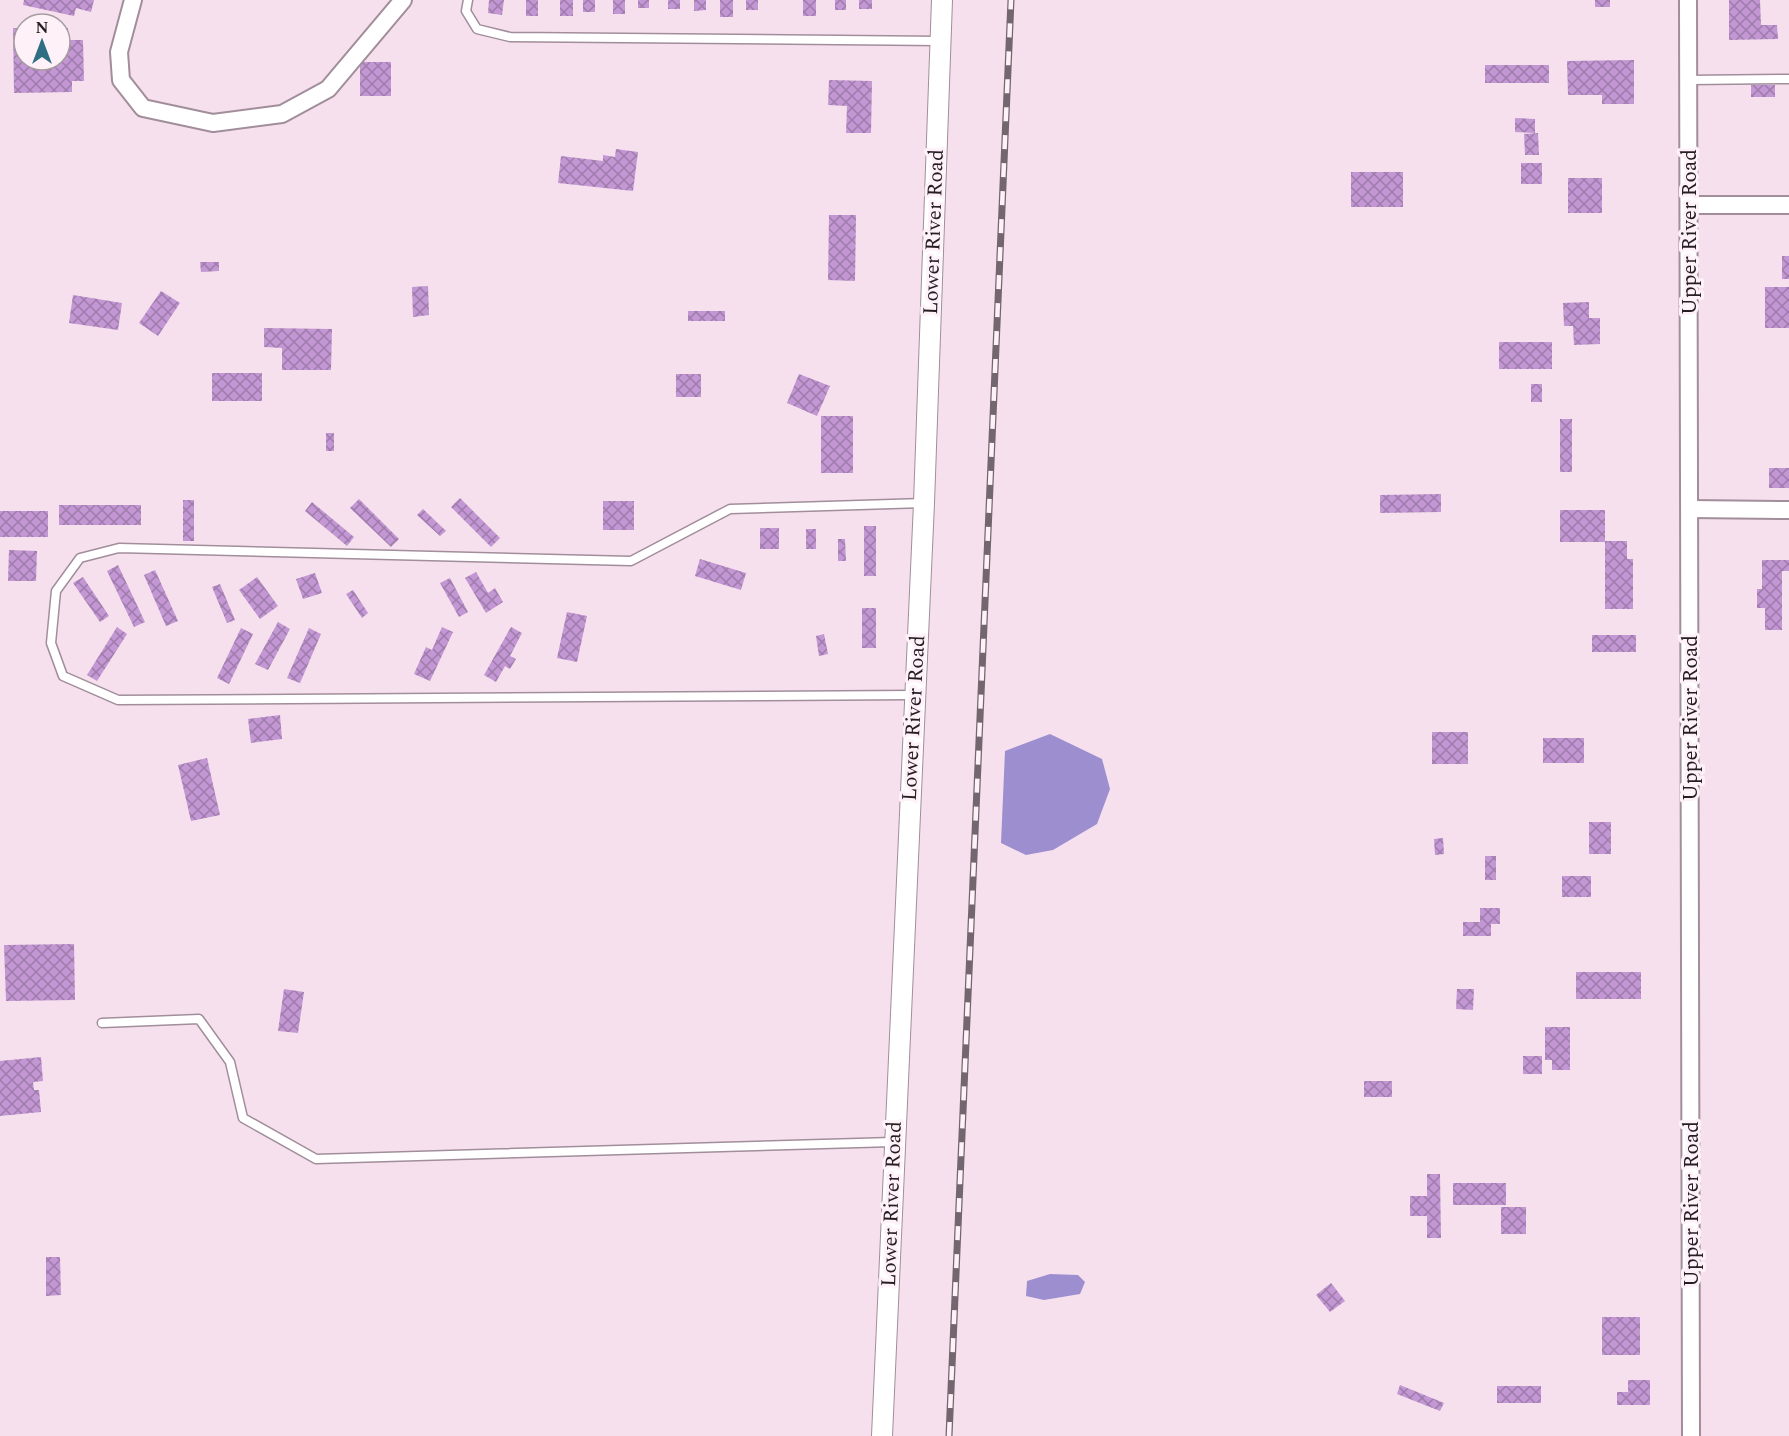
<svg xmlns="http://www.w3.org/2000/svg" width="1789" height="1436" font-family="Spectral,serif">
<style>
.water{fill:#9c8ecf}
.building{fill:url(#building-cross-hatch)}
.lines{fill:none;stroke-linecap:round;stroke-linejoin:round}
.service-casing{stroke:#a18e9a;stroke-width:11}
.minor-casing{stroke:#a18e9a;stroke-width:20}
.tertiary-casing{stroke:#a18e9a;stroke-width:22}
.service{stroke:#fff;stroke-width:8}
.minor{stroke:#fff;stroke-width:16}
.tertiary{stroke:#fff;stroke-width:20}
.rail-casing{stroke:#73666e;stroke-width:7}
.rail{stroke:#fef1f8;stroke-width:4.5;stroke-dasharray:14;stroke-linecap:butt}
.labels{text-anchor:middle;stroke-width:6;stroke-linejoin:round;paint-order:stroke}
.street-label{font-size:21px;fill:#241d22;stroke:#fef1f8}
</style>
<defs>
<pattern id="building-cross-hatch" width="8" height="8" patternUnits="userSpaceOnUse" patternTransform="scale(1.5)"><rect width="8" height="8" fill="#c397d3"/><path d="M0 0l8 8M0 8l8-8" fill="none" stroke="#9e7bab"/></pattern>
</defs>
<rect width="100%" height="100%" fill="#f6e0ee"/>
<g class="water">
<polygon points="1050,734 1102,759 1110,789 1097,824 1053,850 1026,855 1001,843 1005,751"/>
<polygon points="1050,1274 1078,1275 1085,1282 1080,1294 1044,1300 1026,1296 1027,1281"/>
</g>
<g class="building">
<polygon points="24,0 94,0 91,12 76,8 74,16 23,5"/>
<polygon points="489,0 504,0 502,15 488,13"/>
<rect x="526" y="0" width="12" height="16"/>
<rect x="560" y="0" width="13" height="16"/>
<rect x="583" y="0" width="12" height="12"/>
<rect x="613" y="0" width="12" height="14"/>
<rect x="638" y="0" width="11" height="8"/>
<rect x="668" y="0" width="12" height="9"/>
<polygon points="694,0 706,0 706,10 694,11"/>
<rect x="720" y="0" width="13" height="17"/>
<rect x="746" y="0" width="12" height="10"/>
<rect x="803" y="0" width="13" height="16"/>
<rect x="835" y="0" width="11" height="10"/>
<rect x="859" y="0" width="13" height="9"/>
<rect x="1595" y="0" width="15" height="7"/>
<polygon points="1729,0 1760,0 1761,25 1777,25 1778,39 1729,40"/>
<polygon points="13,28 24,28 24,60 60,60 60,28 68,28 68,40 83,40 84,81 72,81 72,92 14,93"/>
<polygon points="1634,60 1634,104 1602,104 1602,95 1568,95 1567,61"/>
<rect x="360" y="62" width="31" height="34"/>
<rect x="1485" y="65" width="64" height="18"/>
<polygon points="829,80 872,81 871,133 846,133 847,106 828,105"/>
<rect x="1751" y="85" width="24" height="12"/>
<polygon points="1515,118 1535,119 1535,133 1515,132"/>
<polygon points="1538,133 1539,155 1525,155 1524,134"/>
<polygon points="616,149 638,152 633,191 558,183 561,156 603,161 603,155 615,157"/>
<rect x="1521" y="163" width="21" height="21"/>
<rect x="1351" y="172" width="52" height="35"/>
<rect x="1568" y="178" width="34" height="35"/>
<polygon points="829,215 856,215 855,281 828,280"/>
<rect x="1782" y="256" width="7" height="23"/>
<polygon points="200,262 219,262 219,271 201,272"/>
<polygon points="428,286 429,315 413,317 412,287"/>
<rect x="1765" y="287" width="24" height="41"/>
<polygon points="161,291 180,303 158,336 139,323"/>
<polygon points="73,295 122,303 118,330 69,323"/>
<polygon points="1589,302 1589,318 1600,318 1600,344 1574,345 1573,326 1564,326 1563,303"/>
<rect x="688" y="311" width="37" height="10"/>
<polygon points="264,328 332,329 331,370 282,370 282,348 264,347"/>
<rect x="1499" y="342" width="53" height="27"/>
<rect x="212" y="373" width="50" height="28"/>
<rect x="676" y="374" width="25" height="23"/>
<polygon points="799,374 830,386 817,416 787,403"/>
<rect x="1531" y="384" width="11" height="18"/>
<rect x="821" y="416" width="32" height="57"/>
<rect x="1560" y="419" width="12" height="53"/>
<rect x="326" y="433" width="8" height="18"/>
<rect x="1769" y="468" width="20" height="20"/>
<polygon points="1441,494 1441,512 1380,513 1380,495"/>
<polygon points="460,498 500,538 491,547 451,507"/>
<polygon points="359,499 399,539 391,547 350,508"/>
<rect x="183" y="500" width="11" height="41"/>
<rect x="603" y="501" width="31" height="29"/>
<polygon points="312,502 354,537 347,546 305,511"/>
<rect x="59" y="505" width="82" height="20"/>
<polygon points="423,509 446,531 440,536 417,515"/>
<rect x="1560" y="510" width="45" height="32"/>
<rect x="0" y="511" width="48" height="26"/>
<rect x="864" y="526" width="12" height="50"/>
<rect x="760" y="528" width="19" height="21"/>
<rect x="806" y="529" width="10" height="20"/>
<polygon points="838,539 845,539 846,561 838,561"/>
<polygon points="1605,541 1627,541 1627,559 1633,559 1633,609 1605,609"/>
<polygon points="9,550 37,551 36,581 8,581"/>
<polygon points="700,559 746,573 741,590 695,576"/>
<polygon points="1762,560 1789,560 1789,571 1782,571 1782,630 1765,630 1765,608 1757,608 1757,589 1762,589"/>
<polygon points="118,565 145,622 134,627 107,571"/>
<polygon points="155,570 178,621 166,626 144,575"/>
<polygon points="476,572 488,593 495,588 503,602 486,613 465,578"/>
<polygon points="315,573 322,593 303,599 296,579"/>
<polygon points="83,577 109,616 100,622 73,583"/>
<polygon points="257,577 278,606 260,619 239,590"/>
<polygon points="450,578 468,612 459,617 440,583"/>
<polygon points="220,584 235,620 227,623 212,587"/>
<polygon points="353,590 368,613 362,618 346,594"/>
<rect x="862" y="608" width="14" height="40"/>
<polygon points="567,612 587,616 577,662 557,658"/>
<polygon points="278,622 290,629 268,670 255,664"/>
<polygon points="117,627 127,634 97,681 87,675"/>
<polygon points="442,627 453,632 430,681 414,674 426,647 432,650"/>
<polygon points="511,627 522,633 510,656 516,659 510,669 505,666 496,682 484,675"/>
<polygon points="241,628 253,634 229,684 217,678"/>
<polygon points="309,628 321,634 300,683 287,678"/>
<polygon points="824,634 828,654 819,656 816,636"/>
<rect x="1592" y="635" width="44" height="17"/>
<polygon points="280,715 282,739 251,743 248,719"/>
<rect x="1432" y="732" width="36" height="32"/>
<rect x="1543" y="738" width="41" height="25"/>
<polygon points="207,758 220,815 191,821 178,765"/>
<rect x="1589" y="822" width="22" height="32"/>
<polygon points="1443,838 1444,854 1435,855 1434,839"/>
<rect x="1485" y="856" width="11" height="24"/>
<rect x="1562" y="876" width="29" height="21"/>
<polygon points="1480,908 1500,908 1500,924 1491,924 1491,936 1463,936 1463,922 1480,922"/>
<polygon points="74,944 75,1000 6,1001 4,945"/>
<rect x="1576" y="972" width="65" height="27"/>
<polygon points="284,989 304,992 298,1033 278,1031"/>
<polygon points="1457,989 1474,989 1473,1010 1456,1009"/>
<polygon points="1545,1027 1570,1027 1570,1070 1552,1070 1552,1060 1545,1060"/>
<rect x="1523" y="1056" width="19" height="18"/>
<polygon points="41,1057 43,1081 33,1082 34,1090 39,1090 41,1112 0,1116 0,1061"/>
<rect x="1364" y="1081" width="28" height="16"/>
<polygon points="1427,1174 1440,1174 1441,1238 1427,1238 1427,1216 1410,1216 1410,1196 1427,1196"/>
<rect x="1453" y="1183" width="53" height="22"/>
<rect x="1501" y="1207" width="25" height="27"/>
<polygon points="46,1257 60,1257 61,1295 46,1296"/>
<polygon points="1331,1283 1345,1301 1330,1312 1316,1295"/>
<rect x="1602" y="1317" width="38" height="38"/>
<polygon points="1628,1380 1650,1380 1650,1405 1617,1405 1617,1392 1628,1392"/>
<polygon points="1400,1385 1444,1403 1440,1411 1397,1394"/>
<rect x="1497" y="1386" width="44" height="17"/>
</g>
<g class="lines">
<defs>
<g id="service">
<polyline points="468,0 466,11 477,29 510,37 940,41"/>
<polyline points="1689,80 1789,79"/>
<polyline points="914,695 118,700 63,676 51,643 56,591 80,558 119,548 631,561 730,509 924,503"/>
<polyline points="102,1023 199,1019 230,1062 243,1118 316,1159 893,1142"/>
</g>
<g id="minor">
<polyline points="133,0 119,52 121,80 143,108 213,123 282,114 328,89 403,0"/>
<polyline points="1688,0 1691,1436"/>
<polyline points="1689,205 1789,205"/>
<polyline points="1690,509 1789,510"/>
</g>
<polyline id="tertiary" points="882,1436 924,503 942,0"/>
</defs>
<use href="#service" class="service-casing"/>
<use href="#minor" class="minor-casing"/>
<use href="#tertiary" class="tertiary-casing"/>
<use href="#service" class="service"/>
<use href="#minor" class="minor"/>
<use href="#tertiary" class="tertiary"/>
<defs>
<polyline id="rail" points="949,1436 1011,0"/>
</defs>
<use href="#rail" class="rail-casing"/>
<use href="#rail" class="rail"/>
</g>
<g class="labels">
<g class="street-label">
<text transform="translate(933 232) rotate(-88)" y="7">Lower River Road</text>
<text transform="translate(1689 232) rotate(-90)" y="7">Upper River Road</text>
<text transform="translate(913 718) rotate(-87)" y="7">Lower River Road</text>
<text transform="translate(1690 718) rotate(-90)" y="7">Upper River Road</text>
<text transform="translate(891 1204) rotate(-88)" y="7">Lower River Road</text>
<text transform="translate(1691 1204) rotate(-90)" y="7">Upper River Road</text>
</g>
</g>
<g transform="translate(42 42)"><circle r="28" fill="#fef1f8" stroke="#a79ca2" stroke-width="1.5"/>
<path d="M0-4.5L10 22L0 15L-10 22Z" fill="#306e84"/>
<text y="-9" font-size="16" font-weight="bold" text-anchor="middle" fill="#241d22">N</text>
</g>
</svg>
